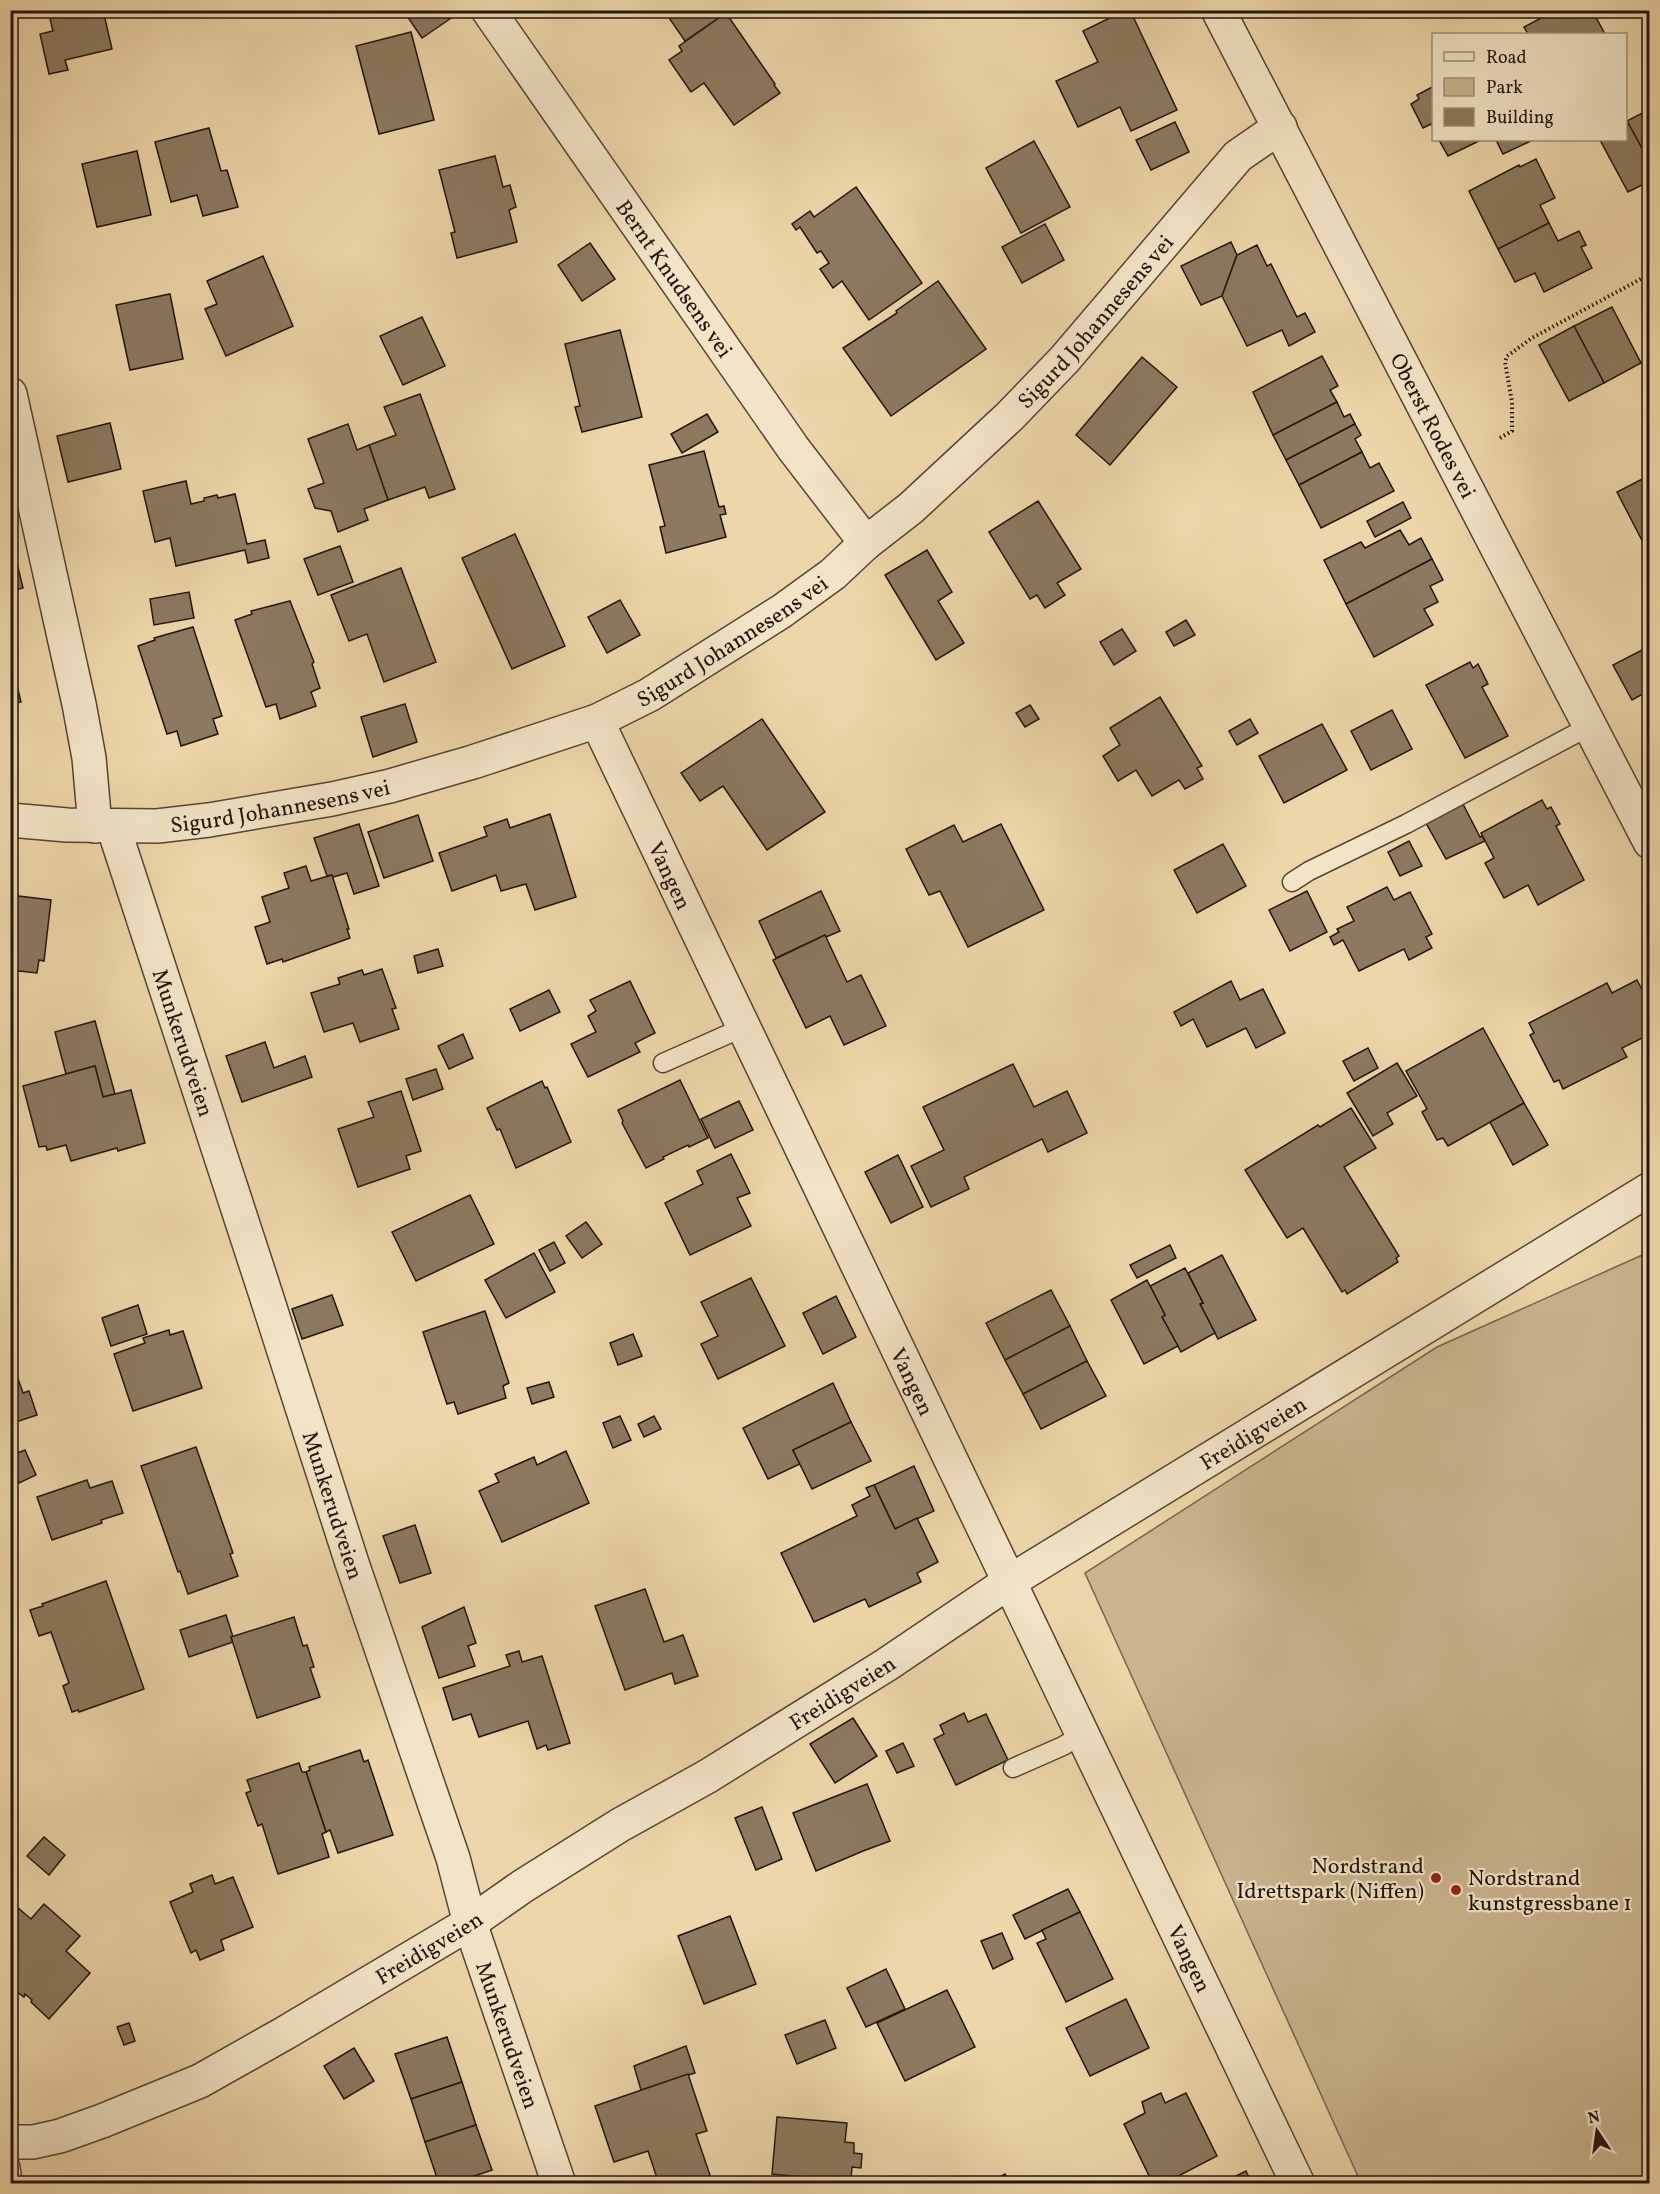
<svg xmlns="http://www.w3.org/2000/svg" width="1660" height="2194" font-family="Vollkorn,serif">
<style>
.green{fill:#cab58f;stroke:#766550;stroke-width:1.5}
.building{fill:#8c7960;stroke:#221510;stroke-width:1.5}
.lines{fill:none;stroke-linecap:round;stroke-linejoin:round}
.service-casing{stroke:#554536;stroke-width:21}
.minor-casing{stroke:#554536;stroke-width:36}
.tertiary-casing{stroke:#554536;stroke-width:36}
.path{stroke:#221510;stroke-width:4;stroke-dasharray:1.5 3;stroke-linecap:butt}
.service{stroke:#f3e4c7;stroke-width:18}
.minor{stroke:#f3e4c7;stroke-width:33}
.tertiary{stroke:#f3e4c7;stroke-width:33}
.poi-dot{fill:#8f2418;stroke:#f3e4c7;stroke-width:2}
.labels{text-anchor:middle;stroke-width:4.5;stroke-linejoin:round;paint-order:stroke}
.street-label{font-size:22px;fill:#221510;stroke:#f3e4c7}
.poi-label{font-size:22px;fill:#221510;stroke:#f3e4c7;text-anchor:end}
</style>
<rect width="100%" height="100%" fill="#edd6a9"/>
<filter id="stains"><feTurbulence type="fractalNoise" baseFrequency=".00333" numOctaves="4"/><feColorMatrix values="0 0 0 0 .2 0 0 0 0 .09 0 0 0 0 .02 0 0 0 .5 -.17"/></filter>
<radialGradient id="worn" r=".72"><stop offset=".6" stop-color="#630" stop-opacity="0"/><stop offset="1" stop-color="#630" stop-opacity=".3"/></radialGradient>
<polygon class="green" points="1649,1252 1649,2183 1361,2183 1085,1573 1437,1347"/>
<g class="building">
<polygon points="48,10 103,10 112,49 65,60 68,70 49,74 40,34 53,31"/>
<polygon points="403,10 458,10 460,12 422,38"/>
<polygon points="673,10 735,10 735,11 728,16 726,13 685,41 667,15"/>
<polygon points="1126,10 1130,10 1177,110 1131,131 1120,107 1078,127 1056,81 1098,62 1083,31"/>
<polygon points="1556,10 1592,10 1605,34 1528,34 1524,27"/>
<polygon points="726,13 775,84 774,85 780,93 734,125 704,83 691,92 669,60 682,51 679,46"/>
<polygon points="411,32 434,120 379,134 356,46"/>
<polygon points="1434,86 1434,128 1431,124 1423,128 1411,104 1419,99 1417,95"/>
<polygon points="1650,109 1650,163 1627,121"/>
<polygon points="1627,121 1650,163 1650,181 1628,192 1600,140 1626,140"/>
<polygon points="1175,122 1189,152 1151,170 1136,140"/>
<polygon points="209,128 221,171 227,170 238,207 203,216 197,195 171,202 155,142"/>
<polygon points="1439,140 1481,140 1448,156"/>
<polygon points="1496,140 1533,140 1503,154"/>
<polygon points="1034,141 1070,207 1021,233 986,168"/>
<polygon points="137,151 151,215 97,227 82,164"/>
<polygon points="495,156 503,187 510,185 516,207 509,210 517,242 457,258 451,233 455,232 439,170"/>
<polygon points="1536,159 1555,198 1540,205 1549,223 1498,249 1469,191 1519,165 1520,167"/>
<polygon points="856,187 922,283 869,320 842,281 833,288 820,269 829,263 821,251 817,253 800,227 796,230 792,224 810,211 814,217"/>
<polygon points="1549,223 1558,241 1579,231 1586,245 1581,247 1592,268 1544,292 1535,273 1515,282 1498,249"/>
<polygon points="1045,224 1064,260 1022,283 1002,247"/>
<polygon points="1231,242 1237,255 1222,296 1201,305 1181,266"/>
<polygon points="590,243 615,279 582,301 558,265"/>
<polygon points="1257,245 1267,266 1271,264 1297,317 1305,313 1315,332 1289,346 1282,330 1247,346 1222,296 1237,255"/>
<polygon points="263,256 293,326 226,356 205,309 217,304 207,281"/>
<polygon points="938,281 986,349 891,416 843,348 897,313 896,311"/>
<polygon points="170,294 183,359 130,370 116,305"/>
<polygon points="1612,307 1641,363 1604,383 1574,326"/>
<polygon points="422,317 445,366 403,385 380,336"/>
<polygon points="1574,326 1604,383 1569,401 1539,345"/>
<polygon points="620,330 642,417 582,432 575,407 580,406 565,344"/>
<polygon points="1322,356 1338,386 1330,390 1337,402 1273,435 1253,392"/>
<polygon points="1142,357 1177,387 1110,465 1076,435"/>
<polygon points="420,394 455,489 429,498 425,487 388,500 369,445 396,435 384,407"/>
<polygon points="1337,402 1344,417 1350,414 1355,424 1286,460 1273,435"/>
<polygon points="707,414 718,432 682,453 671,434"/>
<polygon points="110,423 121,469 68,482 57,436"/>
<polygon points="348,424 357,450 369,445 388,500 364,509 368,520 338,532 331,511 315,508 308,489 324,483 308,439"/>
<polygon points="1355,424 1361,435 1355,439 1362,452 1299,485 1286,460"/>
<polygon points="704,451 719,507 724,506 726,514 720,515 726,537 666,553 660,527 665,526 649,465"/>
<polygon points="1362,452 1370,468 1379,463 1394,491 1321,528 1299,485"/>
<polygon points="1650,475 1650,556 1617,492"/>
<polygon points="186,481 191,504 204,501 204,498 217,495 218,498 235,494 247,544 265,540 269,558 248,563 245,550 176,566 170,538 155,542 143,491"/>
<polygon points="1038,501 1081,569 1057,583 1065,595 1045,608 1037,595 1030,599 989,532"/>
<polygon points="1403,502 1411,518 1375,537 1367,521"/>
<polygon points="1400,530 1409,545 1421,538 1432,559 1346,604 1324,560 1361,542 1365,548"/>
<polygon points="515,534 565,646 512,669 462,558"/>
<polygon points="340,546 353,582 318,595 304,559"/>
<polygon points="927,550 952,592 938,601 964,643 936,660 885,575"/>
<polygon points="15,555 23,588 10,591 10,556"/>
<polygon points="1432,559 1443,580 1430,586 1438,602 1424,609 1433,625 1374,657 1346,604"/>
<polygon points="401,568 436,662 384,682 367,634 349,641 331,595"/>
<polygon points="189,592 194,618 154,625 150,599"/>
<polygon points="620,600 640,635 607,653 588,617"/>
<polygon points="290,601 314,662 312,664 320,688 311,692 316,706 280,719 276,704 266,707 235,620 252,614 251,611"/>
<polygon points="1186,620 1195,635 1174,646 1166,632"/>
<polygon points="193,627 222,716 213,719 218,734 181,746 177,731 167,734 138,646 155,640 154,638"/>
<polygon points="1122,629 1136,651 1114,665 1100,642"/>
<polygon points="1644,649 1650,659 1650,690 1632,700 1613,665"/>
<polygon points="10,656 21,702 10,704"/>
<polygon points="1470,662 1473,668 1478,664 1488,684 1482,687 1508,736 1465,758 1426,685"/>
<polygon points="1160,697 1202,766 1197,768 1203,779 1185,789 1179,780 1152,796 1136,770 1118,781 1103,756 1120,745 1110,728"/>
<polygon points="405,704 417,742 373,757 361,717"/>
<polygon points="1030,705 1039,719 1025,727 1016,713"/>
<polygon points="1392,710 1412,749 1371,770 1351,731"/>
<polygon points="762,719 825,812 767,850 723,786 700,801 681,773"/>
<polygon points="1250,719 1258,733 1237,745 1229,731"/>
<polygon points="1322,724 1347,770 1284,803 1259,756"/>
<polygon points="1542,800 1547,809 1551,807 1560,824 1556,826 1584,880 1538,905 1528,885 1504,898 1485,863 1494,858 1481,833"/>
<polygon points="1463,804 1480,837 1482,836 1485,841 1446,859 1426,823"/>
<polygon points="550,814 576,897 535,910 526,884 501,891 496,875 452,891 439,853 487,836 484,827 507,819 510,828"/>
<polygon points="418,815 433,861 384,878 368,832"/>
<polygon points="359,824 379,886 354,894 347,873 333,877 332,875 327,876 314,838"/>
<polygon points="1001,824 1044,910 968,947 940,891 929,895 906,849 954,825 963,842"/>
<polygon points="1409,841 1422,866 1400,876 1388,852"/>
<polygon points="1223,844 1246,886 1197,913 1174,870"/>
<polygon points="306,866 311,881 332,875 349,929 347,929 350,938 283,962 282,959 267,964 255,927 270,922 262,897 289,888 284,873"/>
<polygon points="1387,887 1394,900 1410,892 1432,934 1426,937 1432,948 1409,960 1404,949 1359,971 1343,940 1334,945 1330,937 1339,932 1337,929 1354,921 1347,907"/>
<polygon points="821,891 840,931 826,937 825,935 776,958 759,921"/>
<polygon points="1307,891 1327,932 1290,951 1269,910"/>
<polygon points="10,895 51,900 44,961 39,960 37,973 10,970"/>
<polygon points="825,935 847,982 861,975 886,1026 844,1045 830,1016 806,1028 773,960"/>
<polygon points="438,949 443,966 418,973 414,956"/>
<polygon points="382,969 396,1008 392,1009 399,1029 360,1042 353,1023 324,1032 311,993 340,984 338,978 362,970 364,975"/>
<polygon points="1637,980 1650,1005 1650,1034 1622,1048 1627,1057 1563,1089 1559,1080 1554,1082 1530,1035 1534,1033 1529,1023 1607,983 1612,993"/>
<polygon points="630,981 655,1033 635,1043 640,1052 588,1077 571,1044 596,1032 588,1016 596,1011 590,1000"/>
<polygon points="1231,981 1240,1000 1263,989 1285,1033 1256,1048 1246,1028 1207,1047 1193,1019 1181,1026 1174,1012"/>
<polygon points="549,990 560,1012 520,1031 510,1009"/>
<polygon points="95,1021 115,1094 103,1097 95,1066 66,1074 55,1032"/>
<polygon points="1483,1028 1524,1103 1448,1146 1443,1138 1437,1140 1422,1112 1427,1109 1406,1071"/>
<polygon points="463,1034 473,1058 449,1069 438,1046"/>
<polygon points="265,1042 274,1068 305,1056 312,1077 242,1102 226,1056"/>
<polygon points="1368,1048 1378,1068 1354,1081 1343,1061"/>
<polygon points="1397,1063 1417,1096 1387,1113 1393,1124 1373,1136 1347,1093"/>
<polygon points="1013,1064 1034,1107 1067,1091 1087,1133 1048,1152 1042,1139 964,1177 969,1189 931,1207 911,1166 944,1150 923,1107"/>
<polygon points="95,1066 103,1097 131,1090 145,1143 118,1151 117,1148 71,1161 66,1145 47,1150 46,1146 39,1147 23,1086"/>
<polygon points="436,1069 443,1089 413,1100 406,1079"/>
<polygon points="680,1080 708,1138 689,1147 688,1145 663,1157 664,1159 646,1168 622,1123 623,1121 618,1110"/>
<polygon points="542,1081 545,1088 547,1087 571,1142 516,1168 500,1129 497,1130 487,1108"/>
<polygon points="401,1091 421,1151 406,1156 410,1169 358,1187 338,1129 374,1117 368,1102"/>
<polygon points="739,1101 753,1130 715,1148 701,1119"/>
<polygon points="1524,1103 1548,1145 1513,1165 1490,1122"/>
<polygon points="1351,1108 1376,1148 1344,1167 1399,1256 1396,1258 1398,1262 1347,1294 1345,1290 1342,1292 1303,1228 1287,1238 1245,1170 1318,1125 1320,1127"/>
<polygon points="731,1154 750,1193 737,1198 751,1226 690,1255 665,1203 703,1184 697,1171"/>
<polygon points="898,1155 923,1207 891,1223 865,1172"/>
<polygon points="470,1195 494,1244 416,1281 392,1232"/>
<polygon points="586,1222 602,1244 582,1258 566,1236"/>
<polygon points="554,1242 565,1263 550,1271 539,1250"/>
<polygon points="1170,1245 1176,1258 1137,1278 1130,1265"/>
<polygon points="534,1253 555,1292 506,1318 485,1280"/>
<polygon points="1222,1255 1256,1320 1218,1339 1200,1304 1203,1303 1188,1273"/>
<polygon points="1185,1268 1203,1303 1200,1304 1215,1333 1181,1352 1162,1317 1165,1315 1150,1286"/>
<polygon points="751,1278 785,1346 718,1379 701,1344 718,1336 701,1302"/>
<polygon points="1147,1280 1165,1315 1162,1317 1178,1346 1144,1364 1111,1300"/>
<polygon points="1051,1290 1070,1326 1005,1360 986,1323"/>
<polygon points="332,1295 343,1325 302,1339 292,1309"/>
<polygon points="836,1296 856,1337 823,1354 803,1313"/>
<polygon points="138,1305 147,1334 111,1346 102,1318"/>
<polygon points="485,1311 509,1383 503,1386 506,1398 458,1414 454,1402 447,1404 423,1332"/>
<polygon points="1070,1326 1087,1361 1023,1394 1005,1360"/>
<polygon points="169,1330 170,1335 183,1331 202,1388 133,1411 114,1354 145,1343 143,1338"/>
<polygon points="633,1334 642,1356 618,1365 610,1343"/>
<polygon points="10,1356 23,1393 29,1391 37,1415 10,1424"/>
<polygon points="1087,1361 1106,1396 1041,1429 1023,1394"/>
<polygon points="549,1382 554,1397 532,1404 527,1388"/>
<polygon points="833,1383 851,1422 793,1450 800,1464 768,1479 743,1428"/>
<polygon points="620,1416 631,1440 613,1448 603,1423"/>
<polygon points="654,1416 661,1429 644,1437 638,1424"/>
<polygon points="851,1422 871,1461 812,1489 793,1450"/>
<polygon points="196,1447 233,1553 230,1554 238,1576 188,1594 180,1571 178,1572 141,1466"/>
<polygon points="25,1450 36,1475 19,1483 10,1464 10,1456"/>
<polygon points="566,1451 589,1503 502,1542 479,1491 499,1482 495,1474 534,1457 537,1465"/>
<polygon points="914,1466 934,1511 895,1529 874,1485"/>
<polygon points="87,1480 90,1488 112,1481 123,1513 101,1520 102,1523 52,1540 37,1497"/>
<polygon points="874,1485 895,1529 917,1518 938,1562 917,1573 921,1582 869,1607 865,1599 814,1622 781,1553 857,1516 852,1505 870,1496 866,1488"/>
<polygon points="415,1525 431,1573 400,1583 383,1536"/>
<polygon points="106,1581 144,1689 79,1712 78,1710 72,1712 63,1686 69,1683 51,1632 39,1636 30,1610 43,1606 42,1604"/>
<polygon points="645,1589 664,1642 683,1635 698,1676 675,1684 672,1673 625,1690 595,1606"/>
<polygon points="464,1607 476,1643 468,1646 475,1666 439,1678 422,1627"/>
<polygon points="226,1615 233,1637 231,1637 233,1642 189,1657 180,1630"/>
<polygon points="294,1617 303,1646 307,1645 314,1667 310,1668 320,1697 257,1718 231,1637"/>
<polygon points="519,1651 522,1662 542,1656 570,1743 548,1750 546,1745 537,1749 528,1721 479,1737 471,1714 453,1720 443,1688 510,1666 506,1655"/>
<polygon points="964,1713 968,1722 986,1714 1008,1760 956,1785 934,1739 944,1734 940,1725"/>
<polygon points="853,1718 877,1756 835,1783 810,1744"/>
<polygon points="903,1743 914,1766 897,1773 886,1751"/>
<polygon points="360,1750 364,1762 368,1760 393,1835 338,1853 330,1830 326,1832 306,1772 310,1770 309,1767"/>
<polygon points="299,1763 302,1772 306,1772 326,1832 322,1834 329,1857 278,1874 262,1824 258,1826 246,1793 251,1791 247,1780"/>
<polygon points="867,1784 890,1841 863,1851 816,1871 793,1813"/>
<polygon points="762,1807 782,1859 756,1870 735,1818"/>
<polygon points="44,1837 65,1855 49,1875 27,1856"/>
<polygon points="212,1875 215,1884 233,1877 253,1927 221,1940 224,1950 200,1960 196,1950 191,1953 170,1902 193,1892 190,1884"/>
<polygon points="1068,1889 1080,1912 1025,1939 1013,1915"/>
<polygon points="10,1901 31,1919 44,1904 80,1936 66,1951 90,1973 49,2019 31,2002 32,2000 25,1994 24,1997 10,1987"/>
<polygon points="1080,1912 1113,1979 1066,2002 1037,1943 1046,1939 1042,1930"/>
<polygon points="730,1916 756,1984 704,2004 678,1936"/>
<polygon points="1002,1933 1013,1959 993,1969 981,1941"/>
<polygon points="886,1969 905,2009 866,2027 847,1988"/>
<polygon points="947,1990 975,2047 905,2081 877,2023"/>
<polygon points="1126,1999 1149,2048 1090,2076 1066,2028"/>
<polygon points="825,2020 836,2048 797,2064 785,2035"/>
<polygon points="129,2023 135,2041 124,2045 117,2027"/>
<polygon points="447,2037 462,2082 411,2099 395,2054"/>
<polygon points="686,2046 695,2073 641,2090 634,2066"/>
<polygon points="354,2048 374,2081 344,2099 324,2066"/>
<polygon points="688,2074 707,2131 696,2134 713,2184 659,2184 648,2151 614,2162 595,2106"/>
<polygon points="462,2082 476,2125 425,2142 411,2099"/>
<polygon points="1161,2093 1165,2103 1186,2093 1217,2156 1163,2184 1153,2184 1124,2124 1145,2113 1142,2102"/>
<polygon points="777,2117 847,2123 845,2142 854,2143 854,2153 862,2154 861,2168 852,2167 851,2179 842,2178 842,2181 772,2174"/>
<polygon points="476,2125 492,2170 451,2184 439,2184 425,2142"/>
<polygon points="1246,2171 1252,2184 1220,2184"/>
<polygon points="1005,2174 1010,2184 987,2184"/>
</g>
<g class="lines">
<defs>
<g id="service">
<polyline points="1292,882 1309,871 1406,824 1590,726"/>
<polyline points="663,1063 742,1028"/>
<polyline points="1013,1768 1063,1746 1083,1734"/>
<polyline points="10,2165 13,2184"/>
</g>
<g id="minor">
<path id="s1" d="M488,10l305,438 73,95"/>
<polyline points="10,394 79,704 89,758 95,826"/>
<path id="s2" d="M597,721c232,489 468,975 701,1463"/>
<path id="s3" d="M10,820l57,5 90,1 52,-6 123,-21 58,-13 83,-24 124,-41 52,-26 133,-84 51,-37 33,-31 45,-35 99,-92 54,-56 174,-204 42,-29"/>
<path id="s4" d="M113,826l152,466 87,271 101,295 17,65 89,261"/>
<path id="s5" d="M10,2142h23l27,-6 42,-15 98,-40 85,-48 185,-110 53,-37 97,-61 88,-49 178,-111 123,-83 641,-393"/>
</g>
<g id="tertiary">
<path id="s6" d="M1218,10l432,832"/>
</g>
</defs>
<use href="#service" class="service-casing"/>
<use href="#minor" class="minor-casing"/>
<use href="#tertiary" class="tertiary-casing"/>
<polyline class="path" points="1500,438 1512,431 1512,402 1505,362 1507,356 1532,338 1650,274"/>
<use href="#service" class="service"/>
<use href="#minor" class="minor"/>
<use href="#tertiary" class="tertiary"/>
</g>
<g class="poi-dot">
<circle cx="1436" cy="1878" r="6"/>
<circle cx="1456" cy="1890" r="6"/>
</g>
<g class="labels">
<g class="street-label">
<text dy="8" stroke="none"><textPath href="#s1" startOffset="327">Bernt Knudsens vei</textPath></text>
<text dy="8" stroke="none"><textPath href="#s3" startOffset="1244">Sigurd Johannesens vei</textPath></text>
<text dy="8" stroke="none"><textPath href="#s6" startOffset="468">Oberst Rodes vei</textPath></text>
<text dy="8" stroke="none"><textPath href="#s3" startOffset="758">Sigurd Johannesens vei</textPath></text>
<text dy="8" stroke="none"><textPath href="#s3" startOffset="272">Sigurd Johannesens vei</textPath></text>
<text dy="8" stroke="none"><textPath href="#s2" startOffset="171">Vangen</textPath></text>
<text dy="8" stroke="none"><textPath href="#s4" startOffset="228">Munkerudveien</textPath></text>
<text dy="8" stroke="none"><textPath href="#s2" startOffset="732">Vangen</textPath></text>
<text dy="8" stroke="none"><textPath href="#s5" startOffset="1438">Freidigveien</textPath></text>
<text dy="8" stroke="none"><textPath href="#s4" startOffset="714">Munkerudveien</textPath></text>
<text dy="8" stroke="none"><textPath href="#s5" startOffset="952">Freidigveien</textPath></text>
<text dy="8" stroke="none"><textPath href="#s5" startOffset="466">Freidigveien</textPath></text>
<text dy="8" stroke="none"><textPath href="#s2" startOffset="1372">Vangen</textPath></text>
<text dy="8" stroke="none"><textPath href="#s4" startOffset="1272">Munkerudveien</textPath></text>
</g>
<g class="poi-label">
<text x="1424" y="1873">Nordstrand<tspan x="1424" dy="25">Idrettspark (Niffen)</tspan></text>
<text x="1468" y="1885" text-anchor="start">Nordstrand<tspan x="1468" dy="25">kunstgressbane 1</tspan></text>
</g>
</g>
<rect width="1660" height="2194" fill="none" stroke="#edd6a9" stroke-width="36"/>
<rect x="12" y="12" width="1636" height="2170" fill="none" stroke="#221510" stroke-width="3"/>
<rect x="18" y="18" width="1624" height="2158" fill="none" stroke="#221510" stroke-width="1.5"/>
<rect x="1432" y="33" width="195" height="108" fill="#f3e4c7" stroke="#9f917e" stroke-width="1.5"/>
<rect x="1444" y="52" width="30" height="9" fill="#f3e4c7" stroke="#9f917e" stroke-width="1.5"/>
<text x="1486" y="63" font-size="18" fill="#221510">Road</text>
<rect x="1444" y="78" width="30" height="18" fill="#cab58f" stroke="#9f917e" stroke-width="1.5"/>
<text x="1486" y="93" font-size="18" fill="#221510">Park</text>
<rect x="1444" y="108" width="30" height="18" fill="#8c7960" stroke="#9f917e" stroke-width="1.5"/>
<text x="1486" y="123" font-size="18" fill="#221510">Building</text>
<g transform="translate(1597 2131) rotate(347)" stroke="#f3e4c7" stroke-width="4.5" paint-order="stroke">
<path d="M0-4.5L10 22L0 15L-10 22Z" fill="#221510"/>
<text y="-9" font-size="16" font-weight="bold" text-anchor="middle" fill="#221510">N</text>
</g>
<rect width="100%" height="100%" filter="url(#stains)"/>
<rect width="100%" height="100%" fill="url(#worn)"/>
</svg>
